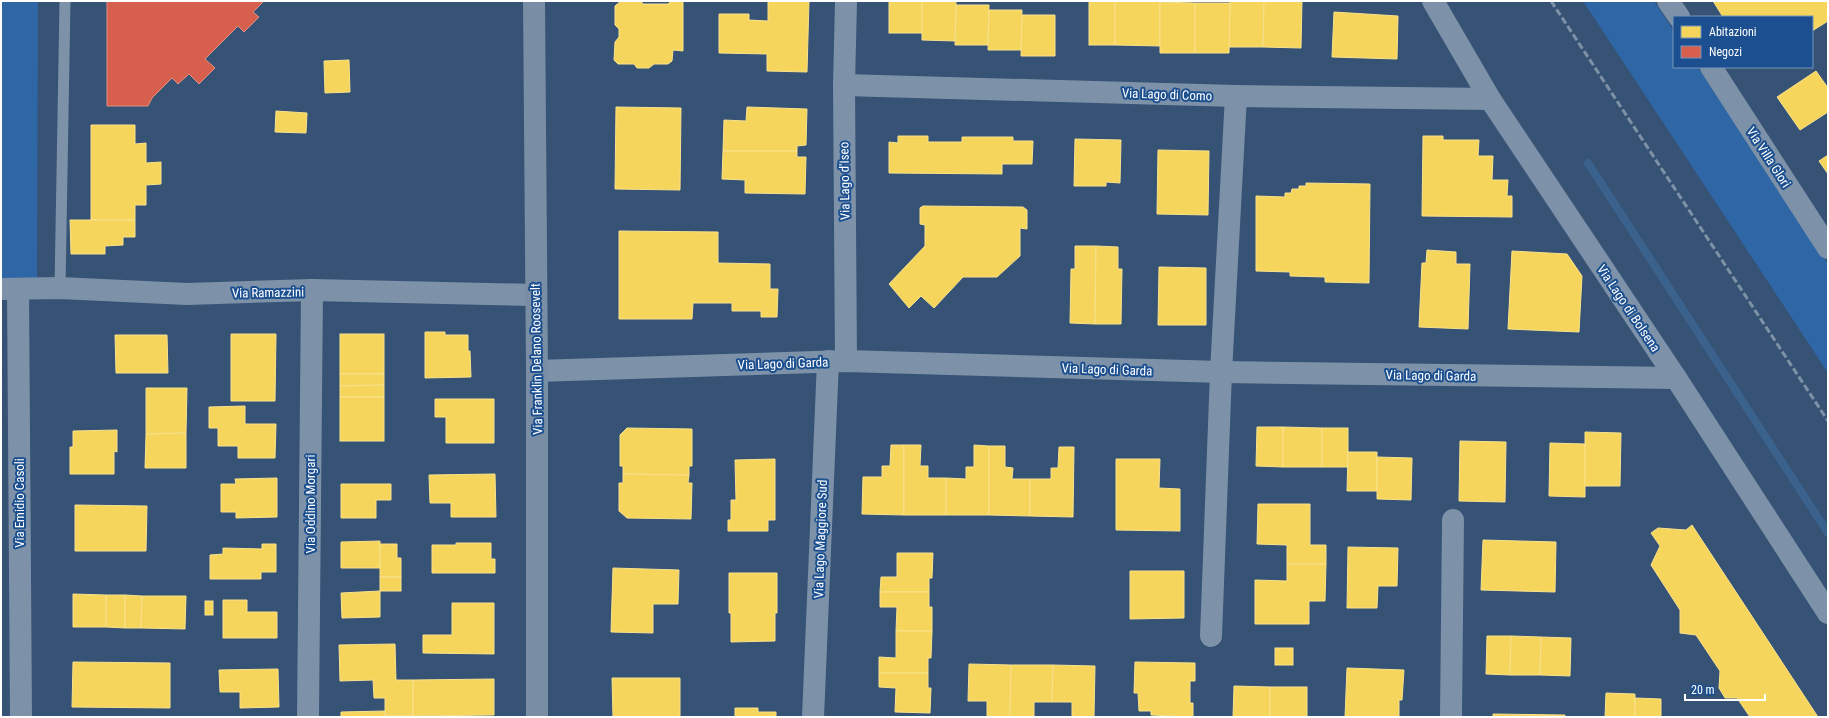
<svg xmlns="http://www.w3.org/2000/svg" width="1829" height="718" font-family="'Roboto Condensed',sans-serif">
<style>
.green{fill:#2f66a5}
.homes{fill:#f6d55c;stroke:#f9e28d}
.shops{fill:#d6604d;stroke:#e29082}
.lines{fill:none;stroke-linecap:round;stroke-linejoin:round}
.stream{stroke:#3b618d;stroke-width:8}
.service{stroke:#7d92a8;stroke-width:11}
.minor{stroke:#7d92a8;stroke-width:22}
.secondary{stroke:#798da4;stroke-width:22}
.rail{stroke:#7e92a7;stroke-width:3;stroke-dasharray:7 3;stroke-linecap:butt}
.labels{text-anchor:middle;stroke-width:4;stroke-linejoin:round;paint-order:stroke}
.street-label{font-size:13px;fill:#fff;stroke:#1b4f8f}
</style>
<rect width="100%" height="100%" fill="#365274"/>
<g class="green">
<polygon points="1,1 38,1 37,281 1,281"/>
<polygon points="1583,1 1654,1 1674,31 1674,67 1698,67 1828,264 1828,373"/>
</g>
<g class="homes">
<polygon points="621,1 641,1 643,4 668,4 671,1 683,1 683,51 673,50 672,61 668,64 654,64 649,68 637,68 634,64 618,64 614,60 615,42 619,37 619,29 615,25 615,6"/>
<polygon points="768,1 809,1 807,72 767,71 767,54 719,53 719,14 749,14 749,20 768,21"/>
<rect x="889" y="1" width="33" height="32"/>
<polygon points="922,1 956,1 955,41 922,40"/>
<rect x="1089" y="1" width="26" height="44"/>
<polygon points="1115,1 1160,1 1160,46 1115,45"/>
<polygon points="1230,1 1264,1 1263,47 1229,47"/>
<polygon points="1264,1 1302,1 1301,48 1263,47"/>
<polygon points="1713,1 1828,1 1828,21 1812,31 1812,17 1723,17"/>
<polygon points="1160,2 1195,3 1195,53 1160,53"/>
<polygon points="1195,3 1230,3 1229,53 1195,53"/>
<polygon points="956,5 989,5 988,45 955,45"/>
<polygon points="989,10 1022,10 1021,50 988,50"/>
<polygon points="1334,12 1398,16 1397,59 1332,57"/>
<polygon points="1022,15 1055,15 1055,56 1021,56"/>
<polygon points="349,60 350,92 325,93 324,61"/>
<polygon points="1816,71 1828,88 1828,112 1800,130 1777,97"/>
<polygon points="616,107 681,108 680,190 615,189"/>
<polygon points="747,107 807,109 806,145 797,146 797,151 723,151 724,120 746,121"/>
<polygon points="276,111 307,113 306,133 275,132"/>
<polygon points="91,125 135,125 135,144 146,143 146,163 161,162 161,184 146,185 146,205 135,205 135,220 91,220"/>
<polygon points="898,136 928,136 928,142 962,142 962,137 1013,137 1013,141 1033,141 1032,164 1002,164 1002,174 889,173 889,142 898,143"/>
<polygon points="1423,136 1443,136 1443,140 1479,140 1478,156 1493,156 1492,180 1508,180 1507,196 1512,196 1512,217 1422,216"/>
<polygon points="1075,139 1121,140 1120,183 1106,182 1106,186 1074,186"/>
<polygon points="1158,150 1209,151 1208,215 1157,214"/>
<polygon points="723,151 797,151 797,157 806,157 805,194 745,193 745,180 722,179"/>
<polygon points="1828,155 1828,174 1819,161"/>
<polygon points="1306,183 1370,184 1369,283 1325,282 1325,277 1290,276 1290,272 1256,271 1256,196 1285,197 1285,193 1291,193 1292,189 1299,189 1299,186 1306,186"/>
<polygon points="923,206 1023,207 1027,210 1027,229 1020,228 1020,256 997,277 963,277 934,308 921,296 909,308 889,284 925,246 925,225 920,224 920,208"/>
<polygon points="70,220 135,220 135,237 123,237 123,245 105,246 105,254 71,254"/>
<polygon points="619,231 718,232 718,263 770,264 770,289 778,289 777,317 761,317 761,311 732,311 732,303 693,303 692,319 619,319"/>
<polygon points="1075,246 1096,246 1095,324 1070,323 1071,269 1075,269"/>
<polygon points="1096,246 1118,247 1118,269 1122,269 1121,324 1095,324"/>
<polygon points="1427,250 1456,252 1456,264 1470,264 1468,329 1419,327 1422,263 1426,263"/>
<polygon points="1512,251 1567,254 1582,276 1579,332 1508,329"/>
<polygon points="1159,267 1206,268 1206,325 1158,325"/>
<polygon points="425,332 445,332 445,335 468,335 468,351 470,351 471,377 425,378"/>
<polygon points="231,334 276,334 275,401 231,401"/>
<rect x="340" y="334" width="44" height="40"/>
<polygon points="115,335 167,335 168,373 116,373"/>
<polygon points="340,374 384,374 384,385 340,386"/>
<polygon points="384,385 384,397 340,397 340,386"/>
<polygon points="146,388 187,388 186,433 146,434"/>
<rect x="340" y="397" width="44" height="44"/>
<polygon points="435,399 494,399 494,443 446,443 446,417 435,417"/>
<polygon points="245,406 245,424 276,424 275,458 238,458 238,446 218,446 218,428 209,428 209,407"/>
<polygon points="1257,427 1283,427 1283,467 1256,466"/>
<polygon points="1283,427 1322,428 1322,467 1283,467"/>
<polygon points="627,428 692,429 692,466 689,466 689,475 623,474 623,466 620,466 620,435"/>
<rect x="1322" y="428" width="26" height="39"/>
<polygon points="117,430 117,452 114,451 114,474 70,474 70,447 73,447 73,431"/>
<polygon points="1585,432 1621,433 1620,486 1585,486"/>
<polygon points="186,433 186,468 145,468 146,434"/>
<polygon points="1460,441 1506,442 1505,502 1459,501"/>
<polygon points="1550,443 1585,444 1585,497 1549,496"/>
<polygon points="891,445 904,445 904,515 862,514 863,477 882,477 882,466 890,466"/>
<polygon points="904,445 921,445 920,466 928,466 928,478 946,478 946,515 904,515"/>
<polygon points="974,445 989,446 989,515 946,515 946,478 966,479 966,467 974,467"/>
<polygon points="989,446 1005,446 1005,467 1013,468 1012,479 1030,479 1030,516 989,515"/>
<polygon points="1059,447 1074,447 1073,517 1030,516 1030,479 1051,479 1051,468 1058,468"/>
<polygon points="1348,452 1377,452 1377,491 1347,491"/>
<polygon points="1377,457 1412,458 1411,500 1377,499"/>
<polygon points="775,459 775,520 768,520 768,531 728,531 728,520 731,520 731,500 736,500 735,460"/>
<polygon points="1116,459 1160,459 1159,488 1180,489 1180,531 1116,530"/>
<polygon points="495,474 496,517 451,517 451,503 430,503 429,475"/>
<polygon points="623,474 689,475 688,483 692,483 691,519 627,518 619,511 619,483 623,483"/>
<polygon points="277,478 277,517 236,518 236,512 221,512 221,484 236,484 235,479"/>
<polygon points="341,484 391,484 391,500 376,500 376,518 341,518"/>
<polygon points="1258,504 1310,504 1310,545 1326,545 1326,564 1287,564 1287,545 1257,544"/>
<polygon points="75,505 147,506 146,551 75,551"/>
<polygon points="1692,525 1818,717 1750,717 1737,698 1725,698 1719,688 1720,671 1696,635 1680,633 1680,610 1651,565 1660,546 1651,533 1658,528 1686,530"/>
<polygon points="1483,540 1556,542 1555,592 1481,590"/>
<polygon points="380,541 380,568 341,568 341,542"/>
<polygon points="456,543 491,543 491,559 495,559 495,573 432,573 432,545 456,545"/>
<polygon points="262,544 276,544 276,572 261,572 261,579 210,579 210,555 223,554 223,548 262,549"/>
<polygon points="380,544 397,544 397,558 401,558 401,577 380,577"/>
<polygon points="1348,547 1398,548 1397,586 1378,586 1377,608 1347,608"/>
<polygon points="897,553 933,553 932,578 929,578 929,592 880,592 881,577 897,577"/>
<polygon points="1287,564 1326,564 1325,601 1309,601 1309,624 1255,624 1255,580 1287,581"/>
<polygon points="613,568 679,570 678,604 653,604 653,633 611,632"/>
<polygon points="1130,571 1184,571 1184,618 1130,619"/>
<polygon points="729,573 777,573 777,613 775,613 775,641 731,642 731,613 729,613"/>
<rect x="380" y="577" width="21" height="14"/>
<polygon points="380,591 380,617 342,618 341,593"/>
<polygon points="880,592 929,592 929,607 932,607 932,631 896,631 897,607 880,607"/>
<polygon points="73,594 106,595 106,627 73,627"/>
<polygon points="106,595 125,595 125,628 106,627"/>
<polygon points="125,595 142,596 141,628 125,628"/>
<polygon points="142,596 186,596 185,629 141,628"/>
<polygon points="223,600 247,600 247,612 277,612 277,638 223,638"/>
<rect x="205" y="601" width="8" height="14"/>
<polygon points="452,603 494,603 494,654 423,653 423,635 452,635"/>
<polygon points="896,631 932,631 931,658 928,658 928,673 879,673 879,657 896,658"/>
<polygon points="1487,636 1511,636 1510,675 1486,674"/>
<polygon points="1511,636 1541,637 1540,675 1510,675"/>
<polygon points="1541,637 1571,638 1570,676 1540,675"/>
<polygon points="395,644 396,680 413,680 413,716 385,716 385,698 374,698 373,680 340,681 339,645"/>
<rect x="1275" y="648" width="18" height="17"/>
<polygon points="73,662 170,663 170,708 72,707"/>
<polygon points="1135,662 1195,663 1195,681 1190,681 1190,703 1193,703 1193,717 1151,715 1151,711 1139,711 1138,693 1134,693"/>
<polygon points="969,664 1011,665 1010,717 987,717 987,701 968,701"/>
<polygon points="1011,665 1053,665 1052,702 1034,702 1034,717 1010,717"/>
<polygon points="1053,665 1095,666 1094,717 1072,717 1072,702 1052,702"/>
<polygon points="1347,668 1404,670 1402,700 1399,700 1399,717 1345,717"/>
<polygon points="278,669 279,707 240,708 240,692 220,692 219,670"/>
<polygon points="879,673 928,673 928,688 931,688 930,713 895,712 896,688 879,687"/>
<polygon points="612,678 680,678 680,717 613,717"/>
<polygon points="494,679 494,715 413,716 413,680"/>
<polygon points="1234,686 1270,687 1270,717 1233,717"/>
<rect x="1270" y="687" width="37" height="30"/>
<polygon points="1606,693 1635,694 1635,717 1605,717"/>
<polygon points="1635,698 1661,699 1661,717 1635,717"/>
<polygon points="735,708 758,708 758,712 776,712 776,717 735,717"/>
<polygon points="385,711 385,717 341,717 341,712"/>
<polygon points="1493,714 1565,715 1565,717 1493,717"/>
</g>
<polygon class="shops" points="107,1 264,1 253,12 259,17 244,32 238,26 205,59 215,68 199,84 189,74 178,84 172,78 152,98 148,106 107,106"/>
<g class="lines">
<polyline class="stream" points="1588,163 1828,533"/>
<polyline class="service" points="60,288 65,1"/>
<g class="minor">
<polyline points="1433,1 1490,99 1676,378 1828,613"/>
<polyline points="1668,1 1679,17"/>
<polyline points="1711,67 1828,248"/>
<polyline points="844,85 1236,96 1490,99"/>
<polyline points="1,289 60,288 187,294 312,290 536,295"/>
<polyline points="18,289 21,717"/>
<polyline points="846,361 844,85 846,1"/>
<polyline points="537,371 846,361 1221,372 1676,378"/>
<polyline points="1211,636 1221,372 1236,96"/>
<polyline points="308,717 312,290"/>
<polyline points="813,717 828,361"/>
<polyline points="1451,717 1453,520"/>
</g>
<polyline class="secondary" points="534,1 537,371 537,717"/>
<polyline class="rail" points="1551,1 1828,421"/>
</g>
<g class="labels">
<g class="street-label">
<text transform="translate(1167 94) rotate(2)" y="5">Via Lago di Como</text>
<text transform="translate(1769 157) rotate(57)" y="5">Via Villa Glori</text>
<text transform="translate(844 181) rotate(-91)" y="5">Via Lago d'Iseo</text>
<text transform="translate(268 292) rotate(-1)" y="5">Via Ramazzini</text>
<text transform="translate(1629 308) rotate(56)" y="5">Via Lago di Bolsena</text>
<text transform="translate(536 359) rotate(-91)" y="5">Via Franklin Delano Roosevelt</text>
<text transform="translate(783 363) rotate(-2)" y="5">Via Lago di Garda</text>
<text transform="translate(1107 369) rotate(2)" y="5">Via Lago di Garda</text>
<text transform="translate(1431 375) rotate(1)" y="5">Via Lago di Garda</text>
<text transform="translate(19 503) rotate(-90)" y="5">Via Emidio Casoli</text>
<text transform="translate(310 504) rotate(-90)" y="5">Via Oddino Morgari</text>
<text transform="translate(820 539) rotate(-88)" y="5">Via Lago Maggiore Sud</text>
</g>
</g>
<rect width="1829" height="718" fill="none" stroke="#ffffff" stroke-width="4"/>
<rect x="1673" y="16" width="140" height="52" fill="#1b4f8f" stroke="#7695bc"/>
<rect x="1681" y="26" width="20" height="12" fill="#f6d55c" stroke="#7695bc"/>
<text x="1709" y="36" font-size="12" fill="#ffffff">Abitazioni</text>
<rect x="1681" y="46" width="20" height="12" fill="#d6604d" stroke="#7695bc"/>
<text x="1709" y="56" font-size="12" fill="#ffffff">Negozi</text>
<path d="M1685 694v6h80v-6" fill="none" stroke="#ffffff" stroke-width="2"/>
<text x="1691" y="694" font-size="12" fill="#ffffff" stroke="#1b4f8f" stroke-width="3" paint-order="stroke">20 m</text>
</svg>
